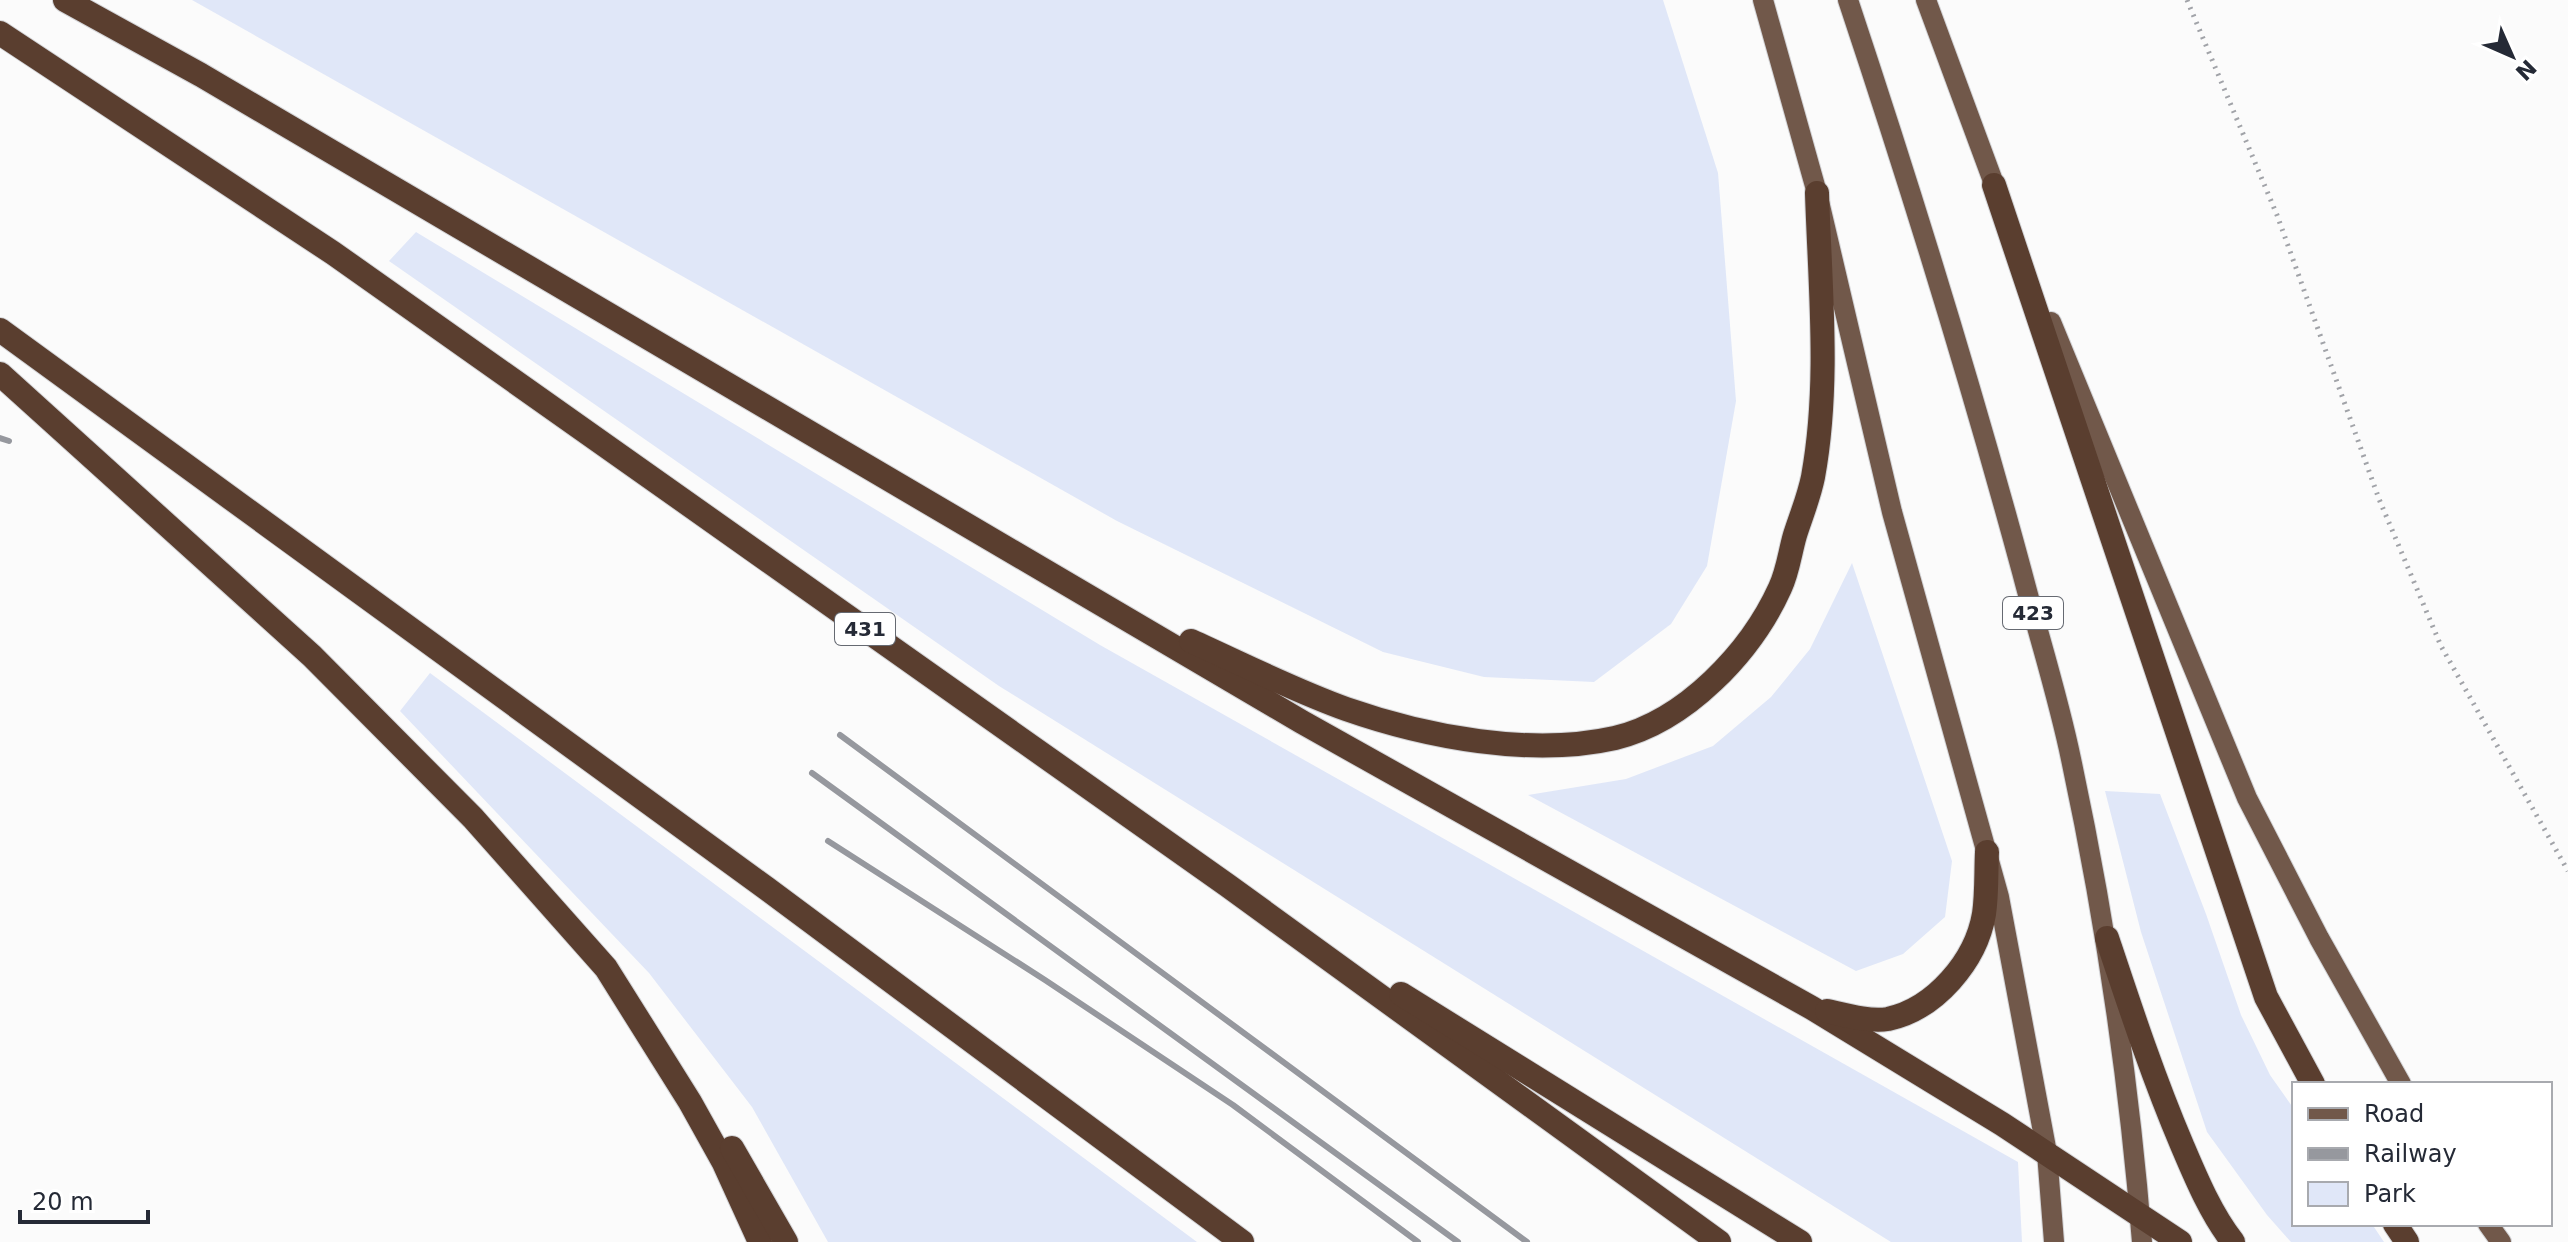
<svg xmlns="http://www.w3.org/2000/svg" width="2568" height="1242" font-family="'DejaVu Sans',sans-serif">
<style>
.green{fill:#e0e7f8}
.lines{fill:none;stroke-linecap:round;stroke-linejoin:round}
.primary-casing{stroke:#d4d5d8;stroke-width:22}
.highway-casing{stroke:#d4d5d8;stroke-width:26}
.path{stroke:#a1a3a8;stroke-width:5;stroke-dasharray:2 6;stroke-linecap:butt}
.primary{stroke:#71584a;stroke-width:20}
.highway{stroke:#5a3e2f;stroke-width:24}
.rail{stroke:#96989e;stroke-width:6}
.labels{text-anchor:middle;stroke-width:8;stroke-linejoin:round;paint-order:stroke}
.shield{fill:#fff;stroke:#666a72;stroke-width:2}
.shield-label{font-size:20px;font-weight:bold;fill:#252a36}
</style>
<rect width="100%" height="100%" fill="#fbfbfb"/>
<g class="green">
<polygon points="192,0 1663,0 1718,173 1736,401 1707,566 1671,624 1594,682 1484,677 1383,652 1117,521"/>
<polygon points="416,232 1100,645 2018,1162 2022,1242 1891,1242 999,686 389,261"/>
<polygon points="1852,563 1952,861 1945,917 1903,954 1856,971 1528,795 1626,779 1713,746 1771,697 1810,649"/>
<polygon points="430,673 1197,1242 828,1242 752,1107 649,973 400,711"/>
<polygon points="2105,791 2160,794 2206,914 2241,1015 2270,1075 2294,1109 2294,1224 2372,1224 2384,1242 2291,1242 2267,1215 2207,1132 2141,932"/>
</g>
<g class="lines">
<defs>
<g id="primary">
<polyline points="1763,0 1817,193 1892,512 1999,897 2047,1153 2054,1242"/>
<path d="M1848,0c63,189 122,380 174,572 16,62 36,124 49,187 34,159 58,320 71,483"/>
<polyline points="1926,0 2000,200"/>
<polyline points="2051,322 2247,798 2319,938 2401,1084"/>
<polyline points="2488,1224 2501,1242"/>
</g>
<g id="highway">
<polyline points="65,0 201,75 1302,722 1812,1008 2002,1124 2180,1242"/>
<polyline points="0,33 333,253 1227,885 1719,1242"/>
<polyline points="1994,185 2266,997 2313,1084"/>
<polyline points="0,330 766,888 1242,1242"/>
<polyline points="0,374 312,656 473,818 606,968 690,1102 724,1163 760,1242"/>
<path d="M1191,641c51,23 102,49 155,68 80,28 185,48 269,29 71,-17 136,-86 165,-150 8,-17 10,-36 15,-53 6,-19 14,-38 18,-58 17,-93 7,-190 4,-284"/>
<path d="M2107,938c23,69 46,139 75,207 14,33 29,69 51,97"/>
<polyline points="1401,994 1800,1242"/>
<path d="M1827,1011c18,4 42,11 61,8 47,-10 88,-58 96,-105 3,-20 2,-42 3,-62"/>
<polyline points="732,1148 786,1242"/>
<polyline points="2395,1224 2407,1242"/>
</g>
</defs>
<use href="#primary" class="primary-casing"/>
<use href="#highway" class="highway-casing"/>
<polyline class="path" points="2187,0 2277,215 2379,499 2441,646 2568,871"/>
<use href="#primary" class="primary"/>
<use href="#highway" class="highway"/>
<g class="rail">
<polyline points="0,438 9,441"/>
<polyline points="840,735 1527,1242"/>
<polyline points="812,773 1458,1242"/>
<polyline points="828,841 1045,980 1233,1105 1418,1242"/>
</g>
</g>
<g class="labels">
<g class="shield">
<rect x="2003" y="597" width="60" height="32" rx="6"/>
<rect x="835" y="613" width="60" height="32" rx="6"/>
</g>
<g class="shield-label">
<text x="2033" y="620">423</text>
<text x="865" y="636">431</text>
</g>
</g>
<rect x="2292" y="1082" width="260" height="144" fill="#ffffff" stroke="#a8aaaf" stroke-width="2"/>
<rect x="2308" y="1108" width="40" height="12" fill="#71584a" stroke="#a8aaaf" stroke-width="2"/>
<text x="2364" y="1122" font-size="24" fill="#252a36">Road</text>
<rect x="2308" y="1148" width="40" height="12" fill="#96989e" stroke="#a8aaaf" stroke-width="2"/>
<text x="2364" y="1162" font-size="24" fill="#252a36">Railway</text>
<rect x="2308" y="1182" width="40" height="24" fill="#e0e7f8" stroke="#a8aaaf" stroke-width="2"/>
<text x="2364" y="1202" font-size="24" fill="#252a36">Park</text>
<g transform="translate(2512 56) rotate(135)" stroke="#ffffff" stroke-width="6" paint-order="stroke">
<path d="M0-6L14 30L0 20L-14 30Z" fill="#252a36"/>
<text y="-12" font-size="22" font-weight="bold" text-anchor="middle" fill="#252a36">N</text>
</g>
<path d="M20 1210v12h128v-12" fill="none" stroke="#252a36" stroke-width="4"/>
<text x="32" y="1210" font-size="24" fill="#252a36" stroke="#ffffff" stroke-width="6" paint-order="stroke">20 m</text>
</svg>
